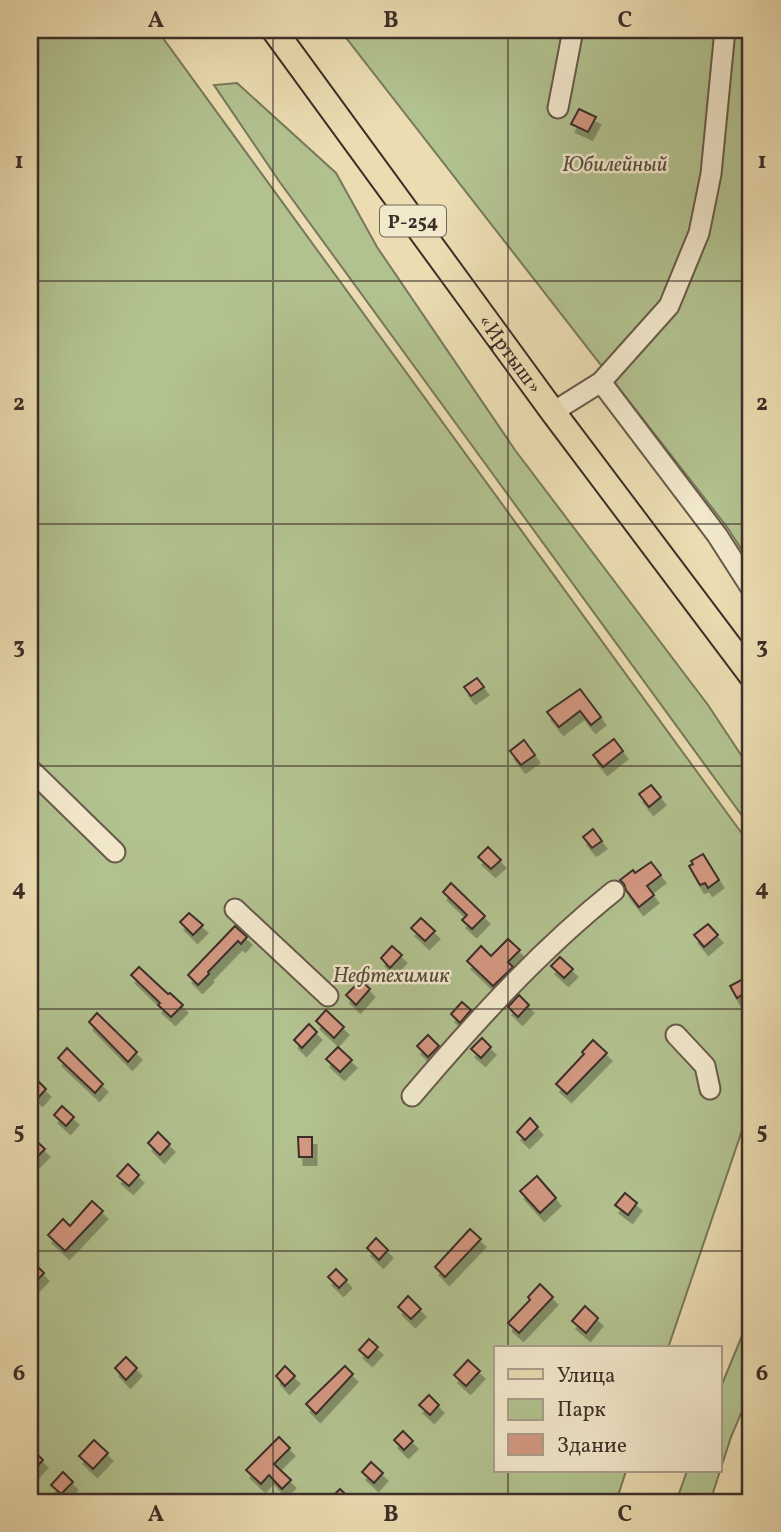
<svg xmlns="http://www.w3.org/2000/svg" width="781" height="1532" font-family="Vollkorn,serif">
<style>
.green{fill:#b2c28f;stroke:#77785c;stroke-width:2}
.building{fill:#d39881;stroke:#3c2f29;stroke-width:2;filter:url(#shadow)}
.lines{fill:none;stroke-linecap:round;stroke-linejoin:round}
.minor-casing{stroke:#685a4b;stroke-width:23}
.major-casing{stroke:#3c2f29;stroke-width:28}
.minor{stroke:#f2e8cc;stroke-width:19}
.major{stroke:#ebdcb1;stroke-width:24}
.grid{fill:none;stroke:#3c2f29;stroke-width:2;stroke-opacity:0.55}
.labels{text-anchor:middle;stroke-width:5;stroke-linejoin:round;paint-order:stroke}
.shield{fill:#f2e8cc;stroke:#73665a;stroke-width:2}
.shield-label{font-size:19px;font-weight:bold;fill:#3c2f29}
.park-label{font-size:21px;font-style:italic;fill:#544c3d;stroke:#f2e8cc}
.street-label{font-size:21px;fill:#3c2f29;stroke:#f2e8cc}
.neatline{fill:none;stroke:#3c2f29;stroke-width:2.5}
.grid-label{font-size:23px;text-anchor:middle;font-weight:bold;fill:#3c2f29}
</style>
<defs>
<filter id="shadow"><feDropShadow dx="4.5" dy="8" stdDeviation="0" flood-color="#0004"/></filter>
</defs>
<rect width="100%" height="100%" fill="#ebdcb1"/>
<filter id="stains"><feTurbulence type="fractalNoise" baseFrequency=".00286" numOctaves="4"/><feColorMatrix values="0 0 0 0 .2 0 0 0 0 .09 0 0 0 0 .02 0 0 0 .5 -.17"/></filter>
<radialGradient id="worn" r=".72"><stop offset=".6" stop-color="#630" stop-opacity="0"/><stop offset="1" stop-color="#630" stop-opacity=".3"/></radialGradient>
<g class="green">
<polygon points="30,30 157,30 751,846 751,1104 668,1348 496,1348 496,1471 626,1471 616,1502 30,1502"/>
<polygon points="340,30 751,30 751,564 727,527"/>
<polygon points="237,83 336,173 377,247 515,450 708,705 751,770 751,828 279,181 214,85"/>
<polygon points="751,1314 751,1390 731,1437 710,1502 676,1502 687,1471 720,1471 720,1389"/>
</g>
<g class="building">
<polygon points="579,109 596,117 588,132 571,124"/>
<polygon points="477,678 484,687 471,696 464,687"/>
<polygon points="580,689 601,717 591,725 580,711 559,727 547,712"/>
<polygon points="614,739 623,751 603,767 593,755"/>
<polygon points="524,740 535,755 521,765 510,751"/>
<polygon points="651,785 661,797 649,807 639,794"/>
<polygon points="593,829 602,841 592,848 583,837"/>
<polygon points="488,847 501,860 491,869 478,857"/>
<polygon points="703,854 719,880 708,888 705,883 700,885 689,866 693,864 691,861"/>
<polygon points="651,862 661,875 647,886 654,895 639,907 626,890 624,884 620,880 633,870 635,873"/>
<polygon points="451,883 485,916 472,929 462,920 467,915 443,892"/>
<polygon points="189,913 203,925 193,935 180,922"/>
<polygon points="421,918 435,931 425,941 411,928"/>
<polygon points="708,924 718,935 704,947 694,935"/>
<polygon points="235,926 247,937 241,944 238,941 208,972 209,974 198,985 188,975"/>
<polygon points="508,939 520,950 508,962 513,967 493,986 467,961 481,946 491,956"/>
<polygon points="392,946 402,955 390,968 381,958"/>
<polygon points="560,957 573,969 564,978 551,966"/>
<polygon points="139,967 168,994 170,993 183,1005 171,1017 158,1005 160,1003 131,975"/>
<polygon points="745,978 751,989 737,998 730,986"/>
<polygon points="361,980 370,989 356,1005 346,995"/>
<polygon points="519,995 529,1005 518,1017 508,1007"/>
<polygon points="462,1002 471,1010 460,1023 451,1014"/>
<polygon points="326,1010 344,1027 334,1038 316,1021"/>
<polygon points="97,1013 137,1052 128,1062 89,1022"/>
<polygon points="309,1024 317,1032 302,1048 294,1040"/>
<polygon points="428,1035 439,1046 428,1057 417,1046"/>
<polygon points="482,1038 491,1047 481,1058 471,1049"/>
<polygon points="593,1040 607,1053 567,1094 556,1084 584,1054 582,1052"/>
<polygon points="338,1047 352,1060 340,1072 326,1059"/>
<polygon points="67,1048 103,1084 95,1093 58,1058"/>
<polygon points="30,1073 46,1089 38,1098 30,1090"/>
<polygon points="62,1106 74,1117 66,1126 54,1115"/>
<polygon points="530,1118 538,1127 525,1140 517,1132"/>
<polygon points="158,1132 170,1144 160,1155 148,1143"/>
<polygon points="30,1135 45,1149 30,1164"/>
<polygon points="298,1137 312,1137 312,1157 299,1157"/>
<polygon points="128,1164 139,1175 129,1186 117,1176"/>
<polygon points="537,1176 556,1198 540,1213 520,1191"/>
<polygon points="625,1193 637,1203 628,1215 615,1205"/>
<polygon points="92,1201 103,1211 65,1251 48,1235 63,1219 70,1226"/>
<polygon points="470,1229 481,1239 445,1277 435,1267"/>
<polygon points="376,1238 388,1250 379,1260 367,1248"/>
<polygon points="30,1259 44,1273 30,1288"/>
<polygon points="336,1269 347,1280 339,1288 328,1277"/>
<polygon points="540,1284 553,1297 519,1333 508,1323 530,1300 528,1297"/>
<polygon points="408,1296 421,1309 411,1319 398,1307"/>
<polygon points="585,1306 598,1318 586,1333 572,1321"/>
<polygon points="369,1339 378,1347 368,1358 359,1350"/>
<polygon points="126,1357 137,1368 126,1380 115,1368"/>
<polygon points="468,1360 480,1371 466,1386 454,1375"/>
<polygon points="285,1366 295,1376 285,1386 276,1376"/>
<polygon points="345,1366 353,1374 316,1414 306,1404"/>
<polygon points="429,1395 439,1405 430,1415 419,1405"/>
<polygon points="403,1431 413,1441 404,1450 394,1440"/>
<polygon points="279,1437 290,1448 274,1464 291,1480 282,1489 269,1475 261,1484 246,1470"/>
<polygon points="94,1440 108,1453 93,1469 79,1456"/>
<polygon points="30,1447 43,1460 30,1474"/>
<polygon points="371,1462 383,1473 374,1483 362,1472"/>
<polygon points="63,1472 73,1482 61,1494 51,1485"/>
<polygon points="340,1489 354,1502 327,1502"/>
</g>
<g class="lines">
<defs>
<g id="minor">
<polyline points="558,108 573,30"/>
<polyline points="601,382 669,306 699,233 711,174 725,30"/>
<polyline points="553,412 601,382 717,535 751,588"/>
<polyline points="30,769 115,852"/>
<polyline points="235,909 328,996"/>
<polyline points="676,1035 705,1066 710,1089"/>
<path d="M412,1096c62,-73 127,-145 202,-205"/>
</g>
<g id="major">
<path id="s1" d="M274,30l279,382 198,263"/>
</g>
</defs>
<use href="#minor" class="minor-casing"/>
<use href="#major" class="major-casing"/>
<use href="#minor" class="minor"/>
<use href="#major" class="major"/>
</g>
<path class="grid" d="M273,30v1472M508,30v1318M30,281h721M30,524h721M30,766h721M30,1009h721M30,1251h721M508,1471v31"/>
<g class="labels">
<rect class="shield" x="380" y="205.5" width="66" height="31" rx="5"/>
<g class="shield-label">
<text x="413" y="228">Р-254</text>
</g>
<g class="park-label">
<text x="615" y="171">Юбилейный</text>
<text x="391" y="982">Нефтехимик</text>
</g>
<g class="street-label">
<text dy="7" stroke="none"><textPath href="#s1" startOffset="401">«Иртыш»</textPath></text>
</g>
</g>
<rect width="781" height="1532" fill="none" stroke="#ebdcb1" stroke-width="77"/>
<rect x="494" y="1346" width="228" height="126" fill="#f2e8cc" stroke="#a99e8b" stroke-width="2"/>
<rect x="508" y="1369" width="35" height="10" fill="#ebdcb1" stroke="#a99e8b" stroke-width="2"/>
<text x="557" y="1382" font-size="21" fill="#3c2f29">Улица</text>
<rect x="508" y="1399" width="35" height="21" fill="#b2c28f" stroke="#a99e8b" stroke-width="2"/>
<text x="557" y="1416" font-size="21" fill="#3c2f29">Парк</text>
<rect x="508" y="1434" width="35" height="21" fill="#d39881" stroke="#a99e8b" stroke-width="2"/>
<text x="557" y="1452" font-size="21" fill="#3c2f29">Здание</text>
<rect x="38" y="38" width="704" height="1456" class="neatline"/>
<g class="grid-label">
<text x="156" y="27">A</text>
<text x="391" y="27">B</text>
<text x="625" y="27">C</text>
<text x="19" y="168">1</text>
<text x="762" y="168">1</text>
<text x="19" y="410">2</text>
<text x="762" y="410">2</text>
<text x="19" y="653">3</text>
<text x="762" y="653">3</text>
<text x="19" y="895">4</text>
<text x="762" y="895">4</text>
<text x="19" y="1138">5</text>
<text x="762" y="1138">5</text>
<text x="19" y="1380">6</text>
<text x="762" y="1380">6</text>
<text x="156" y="1521">A</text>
<text x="391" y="1521">B</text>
<text x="625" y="1521">C</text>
</g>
<rect width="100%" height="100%" filter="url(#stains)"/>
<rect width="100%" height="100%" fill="url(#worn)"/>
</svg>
